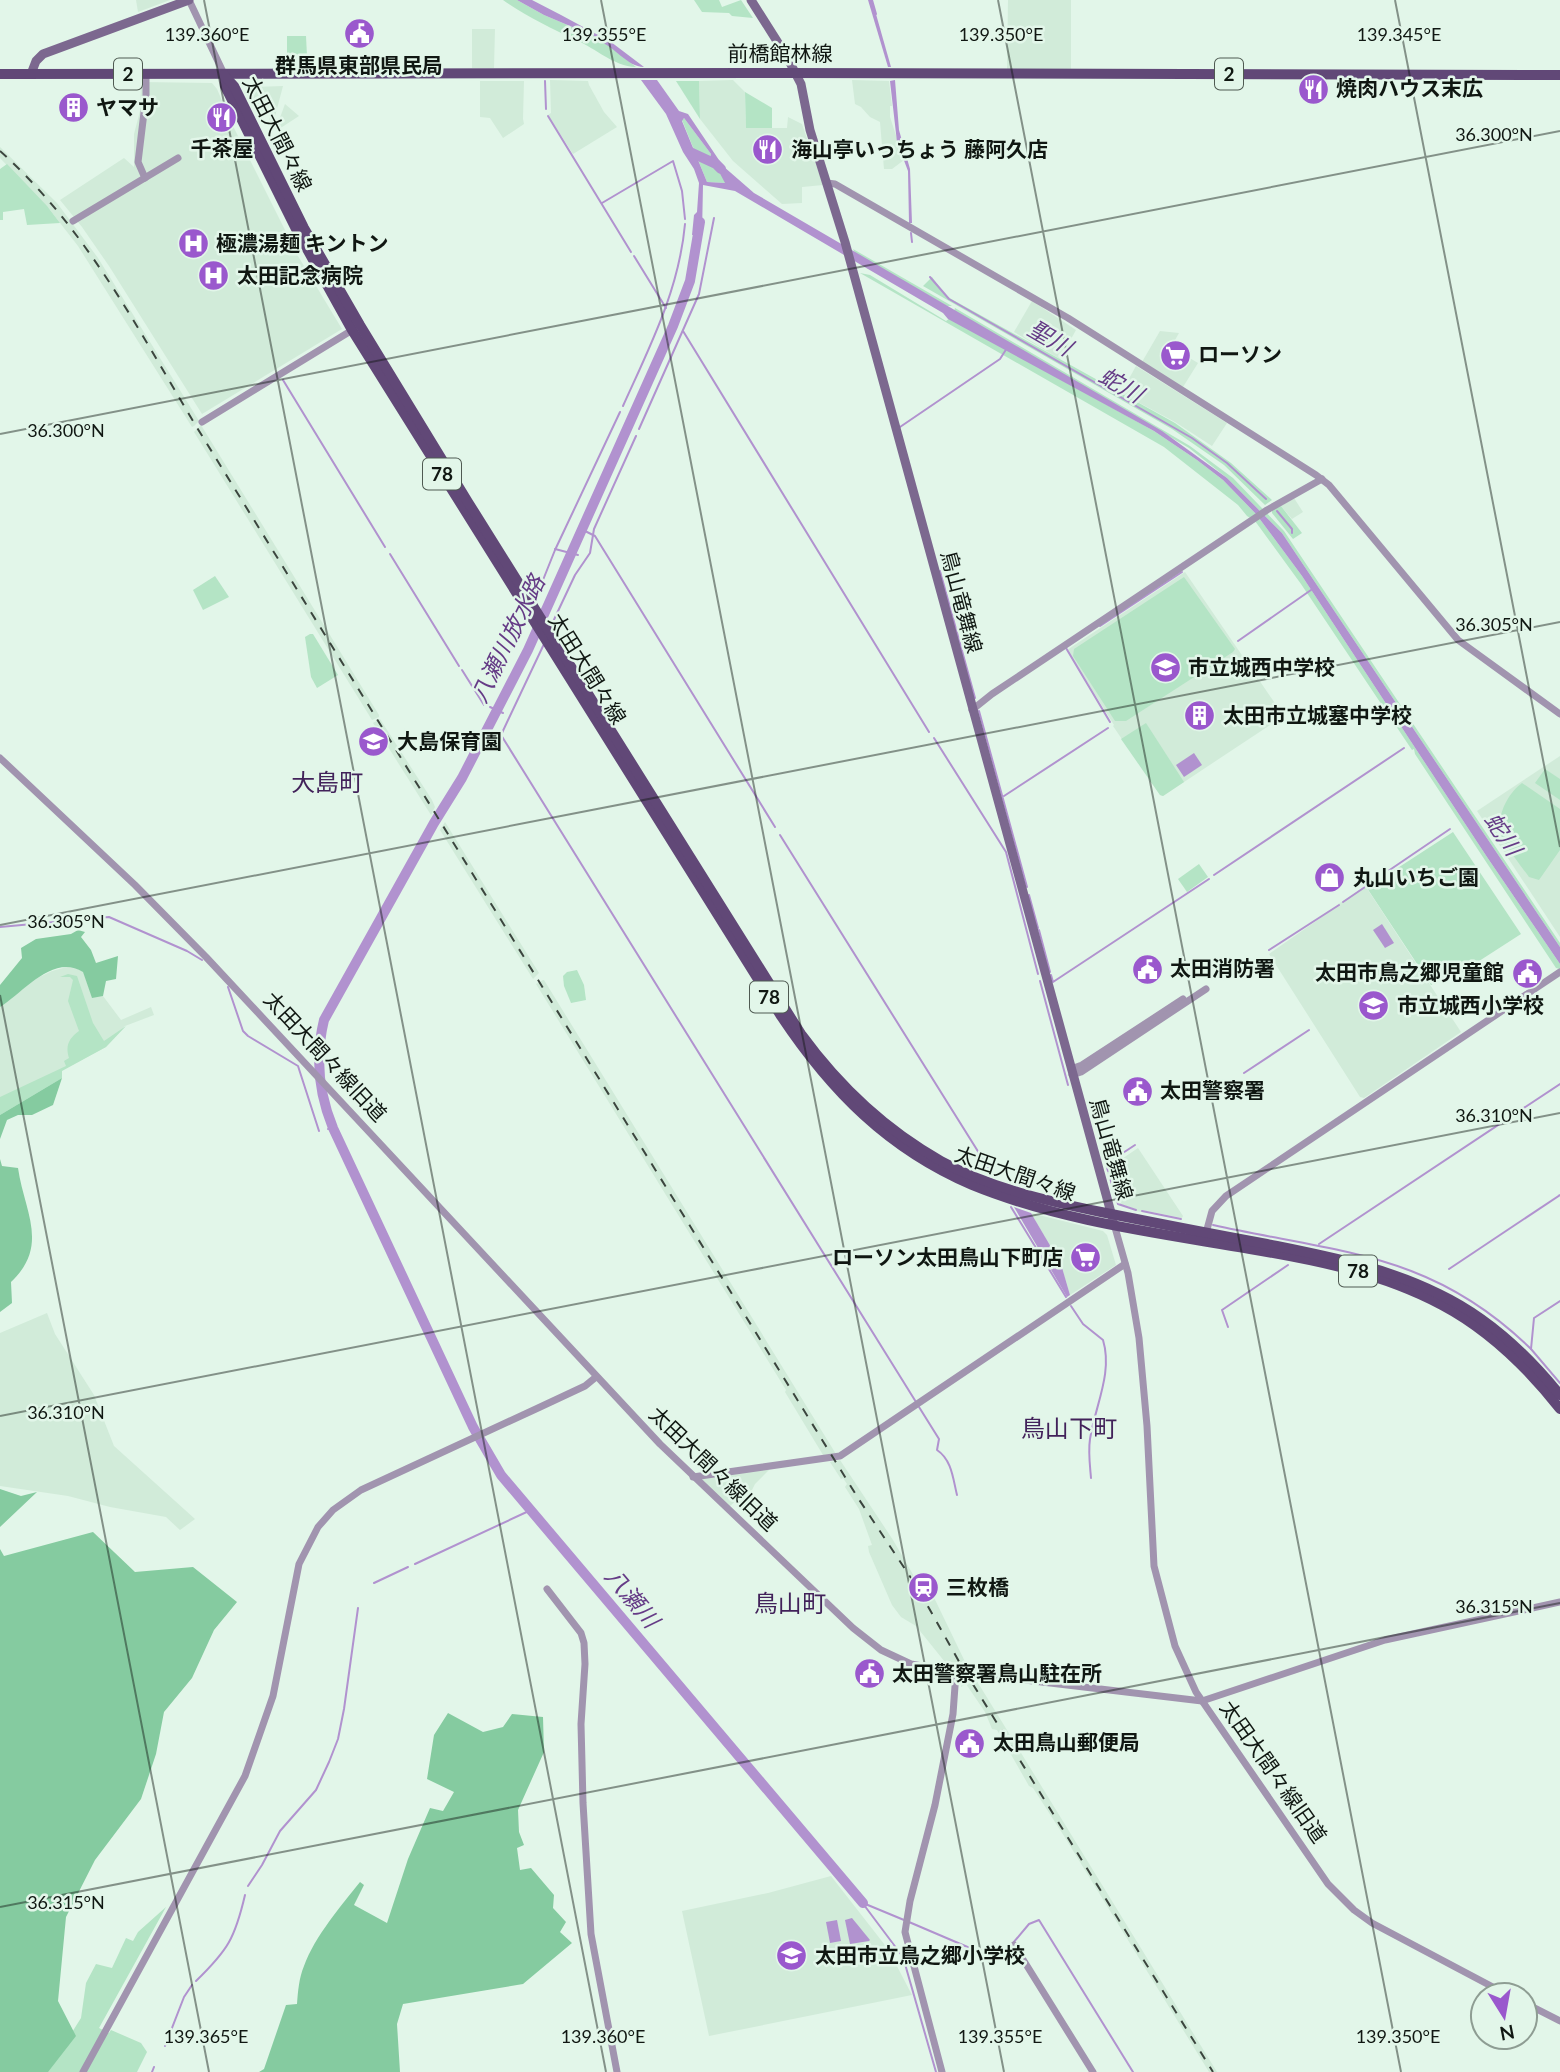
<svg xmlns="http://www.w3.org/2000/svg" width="1560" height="2072" font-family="Lato,'Noto Sans JP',sans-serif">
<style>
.built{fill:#d1ebd9}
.green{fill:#b4e4c5}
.forest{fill:#85cba0}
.water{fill:#b192cf;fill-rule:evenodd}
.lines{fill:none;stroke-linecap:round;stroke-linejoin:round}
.stream{stroke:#b192cf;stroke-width:2}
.river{stroke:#b192cf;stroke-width:10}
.tertiary{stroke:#a194af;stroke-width:7}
.secondary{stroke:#7c688f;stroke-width:9}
.primary{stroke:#614877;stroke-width:10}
.rail{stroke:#3b453e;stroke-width:2;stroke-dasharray:9 9;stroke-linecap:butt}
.ticks{fill:none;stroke:#101712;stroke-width:2;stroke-opacity:0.45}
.labels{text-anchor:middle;stroke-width:5;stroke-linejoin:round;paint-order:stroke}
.shield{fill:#e2f6e9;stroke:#4f5a52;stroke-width:2}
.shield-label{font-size:19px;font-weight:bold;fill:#101712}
.street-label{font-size:21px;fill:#101712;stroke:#e2f6e9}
.poi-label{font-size:21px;font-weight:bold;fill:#101712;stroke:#e2f6e9;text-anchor:start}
.water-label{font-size:23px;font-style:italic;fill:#653b86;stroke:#e2f6e9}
.quarter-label{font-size:24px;fill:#42225a;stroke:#e2f6e9}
.ticks-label{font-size:18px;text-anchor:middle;fill:#101712;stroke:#e2f6e9;stroke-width:5;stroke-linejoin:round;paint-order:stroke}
</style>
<rect width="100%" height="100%" fill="#e2f6e9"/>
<g class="built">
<polygon points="136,0 170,0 138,12"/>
<polygon points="1008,0 1071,0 1071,69 1007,69"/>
<polygon points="472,29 495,29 494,68 472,68"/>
<polygon points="550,80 588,81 589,85 604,112 617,127 573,154 548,115 551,113"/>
<polygon points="733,80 745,92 746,128 787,128 788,117 802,124 823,185 802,187 802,203 782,204 733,161 700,119 699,81"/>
<polygon points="852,80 889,81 892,106 890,106 890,117 904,160 892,169 884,169 880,122 870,117 861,107 855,104"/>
<polygon points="480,81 524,81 523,119 524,124 503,138 490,118 480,117"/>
<polygon points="141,82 212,83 217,89 233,126 298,256 342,329 202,414 109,266 82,227 60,200 124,158 134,167 134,134 140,111"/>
<polygon points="283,86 273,124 270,123 269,115 259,117 248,94 252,87"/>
<polygon points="285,104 299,116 279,129 278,123"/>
<polygon points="0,147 57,203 98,258 199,421 194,426 192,427 78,246 50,210 0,158"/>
<polygon points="1032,301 1076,330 1060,359 1014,332"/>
<polygon points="1160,331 1179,333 1171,347 1198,363 1183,387 1142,362"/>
<polygon points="1136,366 1227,423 1212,446 1175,422 1121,393"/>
<polygon points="201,425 379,715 379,717 372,720 194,432"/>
<polygon points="1294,498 1303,512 1292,519 1281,506"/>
<polygon points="1185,572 1283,715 1282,717 1163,796 1160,795 1113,726 1114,725 1067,650"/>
<polygon points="380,719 432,800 435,807 431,815 373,723"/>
<polygon points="1560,756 1560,937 1477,811"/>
<polygon points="445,822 539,973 533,979 440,830"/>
<polygon points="1366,887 1461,1032 1364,1098 1360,1097 1269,954 1339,905 1338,904"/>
<polygon points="70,966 83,971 92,997 103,996 121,1020 151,1007 154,1015 125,1026 106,1047 0,1103 0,1007 35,979 52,971"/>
<polygon points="543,980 544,980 836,1454 823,1455 785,1392 786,1390 536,984"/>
<polygon points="1138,1148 1183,1216 1182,1218 1142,1210 1141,1212 1136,1211 1136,1209 1120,1204 1112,1176 1108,1177 1107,1172 1111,1171 1110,1167"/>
<polygon points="1031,1213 1103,1231 1107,1235 1116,1265 1070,1295 1061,1264"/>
<polygon points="47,1313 55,1334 94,1395 114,1446 195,1519 180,1530 166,1517 110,1507 68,1496 0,1486 0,1333"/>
<polygon points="840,1460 893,1540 919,1585 926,1581 969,1670 949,1667 916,1626 901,1617 892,1605 869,1552 868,1546 872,1545 859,1509 845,1487 847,1484 843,1478 841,1479 830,1462"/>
<polygon points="770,1469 755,1484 752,1490 741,1496 729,1507 700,1481 702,1478"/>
<polygon points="965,1678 975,1678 1217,2072 1209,2072 1064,1836 1033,1788 1029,1786 997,1730 992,1729 985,1712 966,1684 961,1687 962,1679"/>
<polygon points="831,1876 888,1949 912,1995 709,2036 682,1911 768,1893"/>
</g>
<g class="green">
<path d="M503,0h14l27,15 52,22 2,4 8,2 30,24c-23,-1 -39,-18 -60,-27 -25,-12 -50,-24 -73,-40z"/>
<polygon points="694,0 719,0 722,7 741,0 753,18 732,16 729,13 702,12"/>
<polygon points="287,36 306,36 307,56 287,56"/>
<polygon points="676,81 699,81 700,119"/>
<polygon points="745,92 772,108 772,128 746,128"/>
<polygon points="684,118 711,154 726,183 707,182 682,120"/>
<polygon points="7,164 47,206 60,223 27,225 24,209 3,212 3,220 0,220 0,169"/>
<polygon points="853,249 952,306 947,306 855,253"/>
<polygon points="860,273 870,275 946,321 950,318 1154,431 1197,460 1223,480 1256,514 1302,576 1487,857 1560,964 1560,969 1556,968 1415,754 1414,749 1412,750 1301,584 1255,521 1247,516 1238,505 1164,447"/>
<polygon points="932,277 946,296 1175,423 1231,463 1272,500 1265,505 1224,465 1172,429 923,286"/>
<polygon points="955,308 1190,446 1233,478 1284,531 1560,943 1560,947 1282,533 1227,478 1189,448 954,311"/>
<polygon points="1281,506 1302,533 1293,539 1272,513 1272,510"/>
<polygon points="215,576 229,597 203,610 193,590"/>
<polygon points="1184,577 1235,649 1233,652 1126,721 1115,721 1073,656 1074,649"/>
<polygon points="310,634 313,634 338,675 317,688 311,677 305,637"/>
<polygon points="1146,723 1184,782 1163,796 1160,795 1121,739"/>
<polygon points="1545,769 1560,779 1560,800 1535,783"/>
<path d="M1522,783l38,26v41l-21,30 -10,-3c-9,-12 -19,-25 -26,-38 -9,-20 4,-45 19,-56z"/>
<polygon points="1453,832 1521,934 1445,983 1442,978 1431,985 1367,888"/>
<polygon points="1199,864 1208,877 1187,892 1178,879"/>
<polygon points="577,970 584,985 586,1000 571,1003 564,986 563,976 567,972"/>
<path d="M68,974l9,2 16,47 11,18 22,-15 -20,21 -44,24v7l-62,37v-18l66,-31 -2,-5 5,-3c-4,-12 0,-20 10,-27l-11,-30 5,-21 -3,-3h-10z"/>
<polygon points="166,1907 99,2028 109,2033 111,2030 141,2043 147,2052 137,2072 47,2072 81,2018 86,1983 96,1964 112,1968 126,1938 133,1941 138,1932"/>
</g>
<g class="forest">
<path d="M78,930l7,2 -4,5 10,13 5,13 22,-7 -2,23 -10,2 -3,15 -11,2 -9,-26c-30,-19 -60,21 -83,35v-22l22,-27 -1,-10 15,-9 35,-5z"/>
<polygon points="62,1078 53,1105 32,1115 18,1115 7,1120 0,1139 0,1115"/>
<path d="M0,1159l2,7 16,2c6,43 32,77 -7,114l1,21 -12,9z"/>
<polygon points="0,1489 21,1496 37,1492 0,1527"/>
<polygon points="93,1532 135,1572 193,1567 237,1602 214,1630 192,1678 164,1712 156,1754 141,1799 95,1860 66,1917 58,2001 76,2036 48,2072 0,2072 0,1549 4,1556"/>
<path d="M448,1713l35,19 20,-5 9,-13 31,3 1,35 -26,58 1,22 5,13 -7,3 3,22 11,-2 23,27 -1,13 13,14 -6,10 12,11 -49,41 -120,20 -6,20 3,48h-141l5,-3 22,-64 11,-1c1,-13 2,-26 7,-38 11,-30 37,-60 56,-84l4,3 -10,20 33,18 21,-64 22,-51 13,3 11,-19 -27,-13 7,-44z"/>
</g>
<g class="water">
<path d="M517,0h15l29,15 50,27 33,25c-17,0 -29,-21 -46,-26l-2,-4 -52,-22z"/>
<polygon points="868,0 872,0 891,67 888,67"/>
<path d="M641,80h16l22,31 9,3 35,52 31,27 408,238 65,47 55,55 278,414v17l-73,-107 -185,-281 -46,-62 -33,-34 -26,-20 -43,-29 -206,-112 -5,-6 -208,-122 -32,-6 -1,49 -10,1 2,-20 3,-3 2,-29 -5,-14 -11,-17 -17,-38zM684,118l27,36 -1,7 6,5 9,17 -18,-1 -25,-61z"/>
<polygon points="895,80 899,130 910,169 912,223 909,223 908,171 897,142 890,81"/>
<polygon points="1194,753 1202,765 1184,777 1176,765"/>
<polygon points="1382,924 1394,943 1385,948 1373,930"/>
<polygon points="1014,1207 1031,1213 1061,1264 1070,1295 1067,1297"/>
<polygon points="852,1918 870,1940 869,1941 850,1944 845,1920"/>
<polygon points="837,1920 841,1941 830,1943 826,1922"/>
</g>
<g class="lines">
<g class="stream">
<polyline points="872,0 876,14"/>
<polyline points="545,81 546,109"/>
<polyline points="548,116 631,252"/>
<polyline points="602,203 673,161 682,191 685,219"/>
<polyline points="911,233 912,242"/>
<polyline points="634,256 666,308"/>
<polyline points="930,277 949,299 1192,438 1227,463 1266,499"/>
<polyline points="683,331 929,732"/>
<polyline points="283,380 385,547"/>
<path d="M623,406c27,-60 56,-116 62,-182"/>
<polyline points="900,427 1000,359 1007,348"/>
<polyline points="639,429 699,294 714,218"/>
<polyline points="1277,511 1292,529 1292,533"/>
<polyline points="581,529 595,536 775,827"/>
<polyline points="555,549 578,555"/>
<polyline points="390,554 459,666"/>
<polyline points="940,571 975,698"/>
<polyline points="537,595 555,550 620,412"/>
<polyline points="551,626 575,575 590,553 594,529 636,436"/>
<polyline points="1100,626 1182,572"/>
<polyline points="1238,641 1311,590"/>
<polyline points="544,644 501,735 916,1402"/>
<polyline points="1066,648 1110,722"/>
<polyline points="462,670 484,705"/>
<polyline points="490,707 503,713"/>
<polyline points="979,711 1027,887"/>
<polyline points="934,738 1006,852 1038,974"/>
<polyline points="1004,796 1108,728"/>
<polyline points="780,835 989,1169"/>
<polyline points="1214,875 1404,748"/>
<polyline points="1369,884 1450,829"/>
<polyline points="1029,895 1038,928"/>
<polyline points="1343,902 1365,887"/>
<polyline points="0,927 109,917 187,951 202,960"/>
<polyline points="1039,930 1050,972"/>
<polyline points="1269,950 1339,905"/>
<polyline points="1051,975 1053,982 1209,879"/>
<polyline points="1040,981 1068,1085"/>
<polyline points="228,987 243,1031 248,1036 298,1066 319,1131"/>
<polyline points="1244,1073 1309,1030"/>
<polyline points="328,1129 333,1128"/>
<polyline points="1108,1171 1106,1164 1135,1145"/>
<polyline points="1110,1178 1118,1204 1136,1210"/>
<polyline points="1011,1207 1066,1297"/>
<polyline points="1142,1211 1181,1219"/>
<path d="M1213,1225c126,28 219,27 318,124"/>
<polyline points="1319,1244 1560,1084"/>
<polyline points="1449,1269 1560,1195"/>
<polyline points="1560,1301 1534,1318 1531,1349 1560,1383"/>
<path d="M1071,1306l12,18 20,16c10,33 -8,66 -13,99 -2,13 0,27 1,39"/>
<polyline points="1228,1327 1222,1310 1288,1265"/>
<path d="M919,1407l20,32 -2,11c15,10 16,29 20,45"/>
<polyline points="415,1564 531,1510"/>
<polyline points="374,1583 408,1567"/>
<polyline points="248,1886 262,1865 280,1831 316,1790 329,1762 338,1739 344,1709 358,1608"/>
<polyline points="863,1903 904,1920"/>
<polyline points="864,1905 903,1957 936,2072"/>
<polyline points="909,1922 991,1957 1013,1943 1029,1924 1039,1920 1133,2072"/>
<path d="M196,1981c32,-31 39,-43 49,-86"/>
<polyline points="165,2046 184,1997 192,1985"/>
<polyline points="152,2072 154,2067"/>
</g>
<g class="river">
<polyline points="690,152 716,164 721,169"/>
<path d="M700,222l-10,59 -17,45 -145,324 -66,128 -28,45 -110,197c-9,37 -5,74 9,108l140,299 28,48 362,428"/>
</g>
<g class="tertiary">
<polyline points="189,0 224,74"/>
<polyline points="145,178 138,162 146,96 146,74"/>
<polyline points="827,183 835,184 1068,318 1316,475 1329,485 1458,640 1560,714"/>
<polyline points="73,221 178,158"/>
<polyline points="202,422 354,329"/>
<polyline points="972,710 992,694 1267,510 1322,479"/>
<polyline points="0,758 135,885 206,957 660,1444 853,1628 881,1650 911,1664 956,1672 1202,1701 1385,1640 1560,1602"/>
<polyline points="1071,1069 1082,1065 1183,999"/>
<polyline points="1072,1075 1081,1072 1206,989"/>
<polyline points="1114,1224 1128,1273 1139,1338 1147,1426 1154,1566 1175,1646 1196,1692 1328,1884 1354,1910 1372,1923 1508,1995"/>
<polyline points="1206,1233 1212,1211 1226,1196 1560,972"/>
<polyline points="693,1477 840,1456 1125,1264"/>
<polyline points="547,1589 581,1633 584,1643 585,1664 581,1724 583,1803 591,1934 617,2072"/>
<polyline points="1014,1945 1093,2072"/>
<polyline points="1525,2003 1560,2021"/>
<polyline points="83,2072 245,1776 273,1696 299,1564 318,1527 333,1510 361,1490 538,1408 585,1386 596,1377"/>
<polyline points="942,2072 905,1932 910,1901 935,1805 953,1714 956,1672"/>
</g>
<g class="secondary">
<polyline points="751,0 787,57 801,84 810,130 845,242 1113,1220"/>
<polyline points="31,74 36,61 43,54 189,0"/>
</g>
<g class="primary">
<polyline points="0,74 783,73 1560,75"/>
<path d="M224,74l1,12 72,145 55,99 429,686c50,75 107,133 191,169 88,36 185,48 278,64 66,11 132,24 192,56 47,25 85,62 118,104"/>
<path d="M224,75l10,11 70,142 56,97 108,177 333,532c38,52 83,95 140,127 49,27 106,40 160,51 55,11 111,22 166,32 59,12 118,23 172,50 48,23 88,60 121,101"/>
</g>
<path class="rail" d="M0,151c86,77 138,178 196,275l662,1072 59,89 44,78 252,407"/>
</g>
<path class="ticks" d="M204,0l402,2072M601,0l403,2072M998,0l403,2072M1395,0l165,847M0,434l1560,-303M0,925l1560,-303M0,995l209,1077M0,1416l1560,-303M0,1907l1560,-304"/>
<defs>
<symbol id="civic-disc" viewBox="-11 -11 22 22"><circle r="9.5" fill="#9a58cd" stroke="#e2f6e9"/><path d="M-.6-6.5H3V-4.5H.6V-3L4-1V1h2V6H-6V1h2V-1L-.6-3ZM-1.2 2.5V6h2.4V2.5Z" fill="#fff"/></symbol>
<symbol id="restaurant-disc" viewBox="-11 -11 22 22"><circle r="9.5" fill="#9a58cd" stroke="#e2f6e9"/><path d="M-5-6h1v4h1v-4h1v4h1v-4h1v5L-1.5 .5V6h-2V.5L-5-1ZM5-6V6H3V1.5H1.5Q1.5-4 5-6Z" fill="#fff"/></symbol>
<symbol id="building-disc" viewBox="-11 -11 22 22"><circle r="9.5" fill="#9a58cd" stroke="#e2f6e9"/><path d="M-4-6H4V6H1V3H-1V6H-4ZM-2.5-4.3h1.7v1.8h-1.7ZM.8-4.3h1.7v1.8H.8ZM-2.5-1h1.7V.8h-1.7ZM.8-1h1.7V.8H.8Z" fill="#fff"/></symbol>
<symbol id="hospital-disc" viewBox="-11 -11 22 22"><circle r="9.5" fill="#9a58cd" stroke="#e2f6e9"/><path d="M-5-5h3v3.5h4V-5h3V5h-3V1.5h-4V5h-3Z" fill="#fff"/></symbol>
<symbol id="supermarket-disc" viewBox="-11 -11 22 22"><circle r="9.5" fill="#9a58cd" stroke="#e2f6e9"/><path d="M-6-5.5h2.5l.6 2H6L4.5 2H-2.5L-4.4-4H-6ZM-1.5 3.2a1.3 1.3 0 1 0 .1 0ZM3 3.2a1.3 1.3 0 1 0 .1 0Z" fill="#fff"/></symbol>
<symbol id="school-disc" viewBox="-11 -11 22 22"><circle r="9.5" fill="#9a58cd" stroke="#e2f6e9"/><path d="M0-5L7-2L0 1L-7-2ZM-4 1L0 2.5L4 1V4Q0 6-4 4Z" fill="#fff"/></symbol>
<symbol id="shop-disc" viewBox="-11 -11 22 22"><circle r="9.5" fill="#9a58cd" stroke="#e2f6e9"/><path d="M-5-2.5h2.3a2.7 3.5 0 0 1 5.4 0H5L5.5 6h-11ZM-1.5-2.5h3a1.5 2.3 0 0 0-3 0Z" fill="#fff"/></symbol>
<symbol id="station-disc" viewBox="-11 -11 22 22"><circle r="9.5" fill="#9a58cd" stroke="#e2f6e9"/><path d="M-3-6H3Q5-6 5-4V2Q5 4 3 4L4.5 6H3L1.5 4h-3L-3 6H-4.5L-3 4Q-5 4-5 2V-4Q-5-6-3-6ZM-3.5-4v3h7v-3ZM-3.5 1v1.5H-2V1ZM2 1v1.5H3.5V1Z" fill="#fff"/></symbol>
</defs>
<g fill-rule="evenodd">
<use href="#civic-disc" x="342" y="16" width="35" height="35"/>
<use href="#restaurant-disc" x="1296" y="72" width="35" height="35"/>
<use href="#building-disc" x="56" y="90" width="35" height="35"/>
<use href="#restaurant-disc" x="204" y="100" width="35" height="35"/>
<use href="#restaurant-disc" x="750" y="132" width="35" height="35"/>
<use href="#hospital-disc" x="176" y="226" width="35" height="35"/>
<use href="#hospital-disc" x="196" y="258" width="35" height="35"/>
<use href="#supermarket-disc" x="1158" y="338" width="35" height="35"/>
<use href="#school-disc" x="1148" y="650" width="35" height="35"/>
<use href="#building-disc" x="1182" y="698" width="35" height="35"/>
<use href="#school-disc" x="356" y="724" width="35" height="35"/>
<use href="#shop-disc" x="1312" y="860" width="35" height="35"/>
<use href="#civic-disc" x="1130" y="952" width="35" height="35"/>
<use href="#civic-disc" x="1510" y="956" width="35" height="35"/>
<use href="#school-disc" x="1356" y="988" width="35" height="35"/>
<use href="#civic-disc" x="1120" y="1074" width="35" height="35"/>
<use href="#supermarket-disc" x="1068" y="1240" width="35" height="35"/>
<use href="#station-disc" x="906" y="1570" width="35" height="35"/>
<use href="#civic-disc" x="852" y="1656" width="35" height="35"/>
<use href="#civic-disc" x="952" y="1726" width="35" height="35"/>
<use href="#school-disc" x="774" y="1938" width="35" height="35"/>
</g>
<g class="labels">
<g class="shield">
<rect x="114" y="58.5" width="28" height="31" rx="5"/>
<rect x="1215" y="58.5" width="28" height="31" rx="5"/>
<rect x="423" y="458.5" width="38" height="31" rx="5"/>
<rect x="750" y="981.5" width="38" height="31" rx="5"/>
<rect x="1339" y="1255.5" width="38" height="31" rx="5"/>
</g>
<g class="shield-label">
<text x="128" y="81">2</text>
<text x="1229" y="81">2</text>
<text x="442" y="481">78</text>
<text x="769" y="1004">78</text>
<text x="1358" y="1278">78</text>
</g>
<g class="street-label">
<text x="780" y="61">前橋館林線</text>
<text transform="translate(277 134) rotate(63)" y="7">太田大間々線</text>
<text transform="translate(961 602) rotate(75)" y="7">鳥山竜舞線</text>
<text transform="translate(587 669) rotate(58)" y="7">太田大間々線</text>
<text transform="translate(325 1057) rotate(47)" y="7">太田大間々線旧道</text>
<text transform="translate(1111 1149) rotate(74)" y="7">鳥山竜舞線</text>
<text transform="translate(1015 1174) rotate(19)" y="7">太田大間々線</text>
<text transform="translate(713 1469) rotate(44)" y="7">太田大間々線旧道</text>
<text transform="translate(1273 1772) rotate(55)" y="7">太田大間々線旧道</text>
</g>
<g class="poi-label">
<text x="359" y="73" text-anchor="middle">群馬県東部県民局</text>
<text x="1336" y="96">焼肉ハウス末広</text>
<text x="96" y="115">ヤマサ</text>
<text x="222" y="156" text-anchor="middle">千茶屋</text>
<text x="791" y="157">海山亭いっちょう 藤阿久店</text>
<text x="216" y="251">極濃湯麺 キントン</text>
<text x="237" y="283">太田記念病院</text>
<text x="1198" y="362">ローソン</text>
<text x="1188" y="675">市立城西中学校</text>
<text x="1223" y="723">太田市立城塞中学校</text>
<text x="397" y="749">大島保育園</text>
<text x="1353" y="885">丸山いちご園</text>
<text x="1170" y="976">太田消防署</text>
<text x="1504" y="980" text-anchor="end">太田市鳥之郷児童館</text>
<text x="1397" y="1013">市立城西小学校</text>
<text x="1160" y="1098">太田警察署</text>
<text x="1063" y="1265" text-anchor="end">ローソン太田鳥山下町店</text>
<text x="946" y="1595">三枚橋</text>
<text x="892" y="1681">太田警察署鳥山駐在所</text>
<text x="993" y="1750">太田鳥山郵便局</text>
<text x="815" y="1963">太田市立鳥之郷小学校</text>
</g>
<g class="water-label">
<text transform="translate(1050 338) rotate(30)" y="8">聖川</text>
<text transform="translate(1121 385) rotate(30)" y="8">蛇川</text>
<text transform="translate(508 639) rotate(-64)" y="8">八瀬川放水路</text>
<text transform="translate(1503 834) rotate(56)" y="8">蛇川</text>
<text transform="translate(632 1598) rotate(50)" y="8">八瀬川</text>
</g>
<g class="quarter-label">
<text x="327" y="791">大島町</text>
<text x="1069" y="1437">鳥山下町</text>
<text x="790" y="1612">鳥山町</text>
</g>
</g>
<g class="ticks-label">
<text x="207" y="41">139.360°E</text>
<text x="604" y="41">139.355°E</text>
<text x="1001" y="41">139.350°E</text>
<text x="1399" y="41">139.345°E</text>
<text x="1494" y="141">36.300°N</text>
<text x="66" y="437">36.300°N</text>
<text x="1494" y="631">36.305°N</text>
<text x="66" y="928">36.305°N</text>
<text x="1494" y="1122">36.310°N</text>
<text x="66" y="1419">36.310°N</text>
<text x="1494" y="1613">36.315°N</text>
<text x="66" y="1909">36.315°N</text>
<text x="206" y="2043">139.365°E</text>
<text x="603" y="2043">139.360°E</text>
<text x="1000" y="2043">139.355°E</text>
<text x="1398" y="2043">139.350°E</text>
</g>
<g transform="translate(1504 2016) rotate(169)"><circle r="33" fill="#e2f6e9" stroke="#8e9d93" stroke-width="2"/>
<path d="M0-5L12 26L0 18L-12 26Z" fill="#9a58cd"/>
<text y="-10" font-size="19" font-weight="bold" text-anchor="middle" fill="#101712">N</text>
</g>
</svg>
